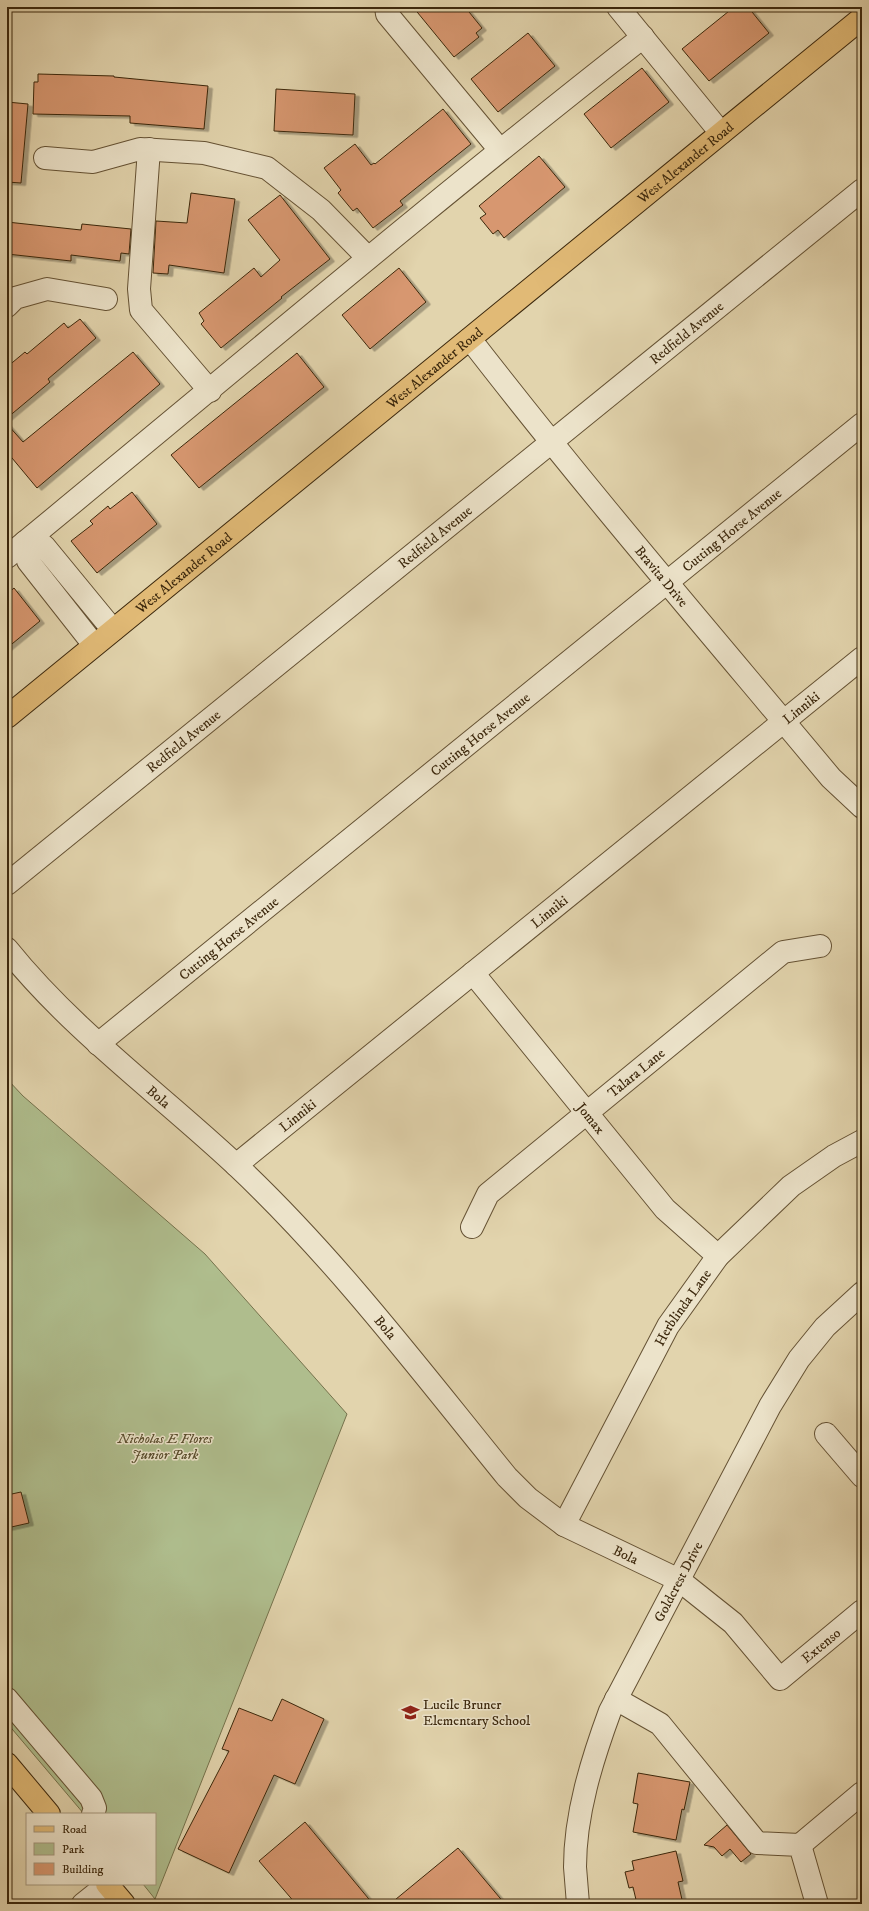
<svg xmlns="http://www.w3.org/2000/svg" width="869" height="1911" font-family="'IM FELL DW Pica',serif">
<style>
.green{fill:#afbd8d;stroke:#75724c}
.building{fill:#d7976f;stroke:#3b270c;filter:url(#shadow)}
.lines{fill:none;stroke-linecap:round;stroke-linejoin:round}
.minor-casing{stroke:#655234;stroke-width:24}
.major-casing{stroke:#3b270c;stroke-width:24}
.minor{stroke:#ece3ca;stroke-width:22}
.major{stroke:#e1ba76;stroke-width:22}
.labels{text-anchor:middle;stroke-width:3;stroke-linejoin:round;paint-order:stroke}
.street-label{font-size:14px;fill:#3b270c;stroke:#ece3ca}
.park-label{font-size:14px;font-style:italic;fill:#584c2c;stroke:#ece3ca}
.poi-label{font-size:14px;fill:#3b270c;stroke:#ece3ca;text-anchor:start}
</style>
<defs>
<filter id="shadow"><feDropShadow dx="4.5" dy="2.5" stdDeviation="0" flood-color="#0004"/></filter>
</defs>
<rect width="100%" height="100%" fill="#e2d4ad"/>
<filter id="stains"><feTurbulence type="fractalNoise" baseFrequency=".005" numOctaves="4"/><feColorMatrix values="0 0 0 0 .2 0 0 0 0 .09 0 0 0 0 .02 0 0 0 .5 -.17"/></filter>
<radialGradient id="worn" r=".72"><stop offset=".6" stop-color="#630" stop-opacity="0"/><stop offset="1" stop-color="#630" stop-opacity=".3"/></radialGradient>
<polygon class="green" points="7,1079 23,1096 205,1254 347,1414 155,1899 143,1884 155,1884 155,1814 84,1814 7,1723"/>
<g class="building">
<polygon points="413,7 465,7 482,28 476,33 479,37 454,57"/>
<polygon points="734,7 748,7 769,33 709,81 682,49"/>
<polygon points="528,33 555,66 498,112 471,79"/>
<polygon points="642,68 669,102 611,148 584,114"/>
<polygon points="38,74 114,76 114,77 208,86 204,129 130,123 130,116 33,114 34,82 38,82"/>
<polygon points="276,89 355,94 353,135 274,131"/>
<polygon points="7,102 28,104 21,183 7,182"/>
<polygon points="443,109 471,144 400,201 403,205 373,228 357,208 353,211 338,193 341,190 324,168 355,144 371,165 374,163 375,164"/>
<polygon points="539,156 565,187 504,238 498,230 493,234 480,218 486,214 479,206"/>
<polygon points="191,193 235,199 224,273 169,265 168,274 153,273 156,221 187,223"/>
<polygon points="280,195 330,259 281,297 282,298 221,348 201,324 204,321 199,313 254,268 261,277 280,260 248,220"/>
<polygon points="7,222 81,230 82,224 131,229 129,254 121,253 120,261 71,255 71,261 7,254"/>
<polygon points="399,268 426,302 370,349 342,315"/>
<polygon points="80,319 96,338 48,379 50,382 7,418 7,367 25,352 27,354 64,323 68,328"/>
<polygon points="133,352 160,384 37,488 7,452 7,424 23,442"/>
<polygon points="297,353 324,387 199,488 171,455"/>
<polygon points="132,492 157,524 97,573 71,541 93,524 90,521 108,506 110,509"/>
<polygon points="14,588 40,621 7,648 7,594"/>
<polygon points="21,1492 29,1523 7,1528 7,1495"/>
<polygon points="282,1699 324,1719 295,1784 274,1775 229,1873 178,1849 229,1751 222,1749 239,1708 272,1721"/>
<polygon points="638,1773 690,1782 684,1810 682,1809 676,1840 633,1832 638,1804 633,1803"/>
<polygon points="305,1822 373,1904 296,1904 259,1861"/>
<polygon points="727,1825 751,1854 741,1862 730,1849 722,1856 714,1847 704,1845"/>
<polygon points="458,1848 505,1904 390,1904"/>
<polygon points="676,1851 683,1881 678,1882 683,1904 637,1904 633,1887 629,1888 625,1872 634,1870 632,1861"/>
</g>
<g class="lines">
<defs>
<g id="minor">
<polyline points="386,7 387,14 500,150"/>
<polyline points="618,7 721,133"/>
<polyline points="149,149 139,289 141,310 210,391"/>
<polyline points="45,158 93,162 140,149 204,153 267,168 321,210 368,258"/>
<polyline points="7,306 15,298 47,289 106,299"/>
<path id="s1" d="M470,339c116,150 240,294 361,439l31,29"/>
<path d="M7,557c212,-174 420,-351 636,-520"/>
<polyline points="94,645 28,561 25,542 44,546 113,630"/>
<path id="s2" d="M7,884l855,-694"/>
<path id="s3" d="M7,949c66,82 152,144 229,216 100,94 184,205 271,312l21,21 36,27 115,55 54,43 47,56 82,-68"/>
<path id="s4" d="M473,973l192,236 53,47"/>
<path id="s5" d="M98,1044l764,-620"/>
<path id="s6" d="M236,1165l626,-507"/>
<path id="s7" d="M472,1227l16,-33 295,-242 37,-6"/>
<polyline points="826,1434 862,1476"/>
<path id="s8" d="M564,1525l104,-199 50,-70 73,-70 43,-30 28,-15"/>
<polyline points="7,1699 91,1798 95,1808 93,1814"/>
<polyline points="616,1699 660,1724 757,1843 800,1845 817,1904"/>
<polyline points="800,1845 862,1793"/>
<polyline points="83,1904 108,1884"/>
<path id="s9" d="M578,1904c-1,-12 -2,-25 -3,-37 0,-53 17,-107 35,-156l160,-305 29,-47 26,-32 37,-34"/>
</g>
<g id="major">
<path id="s10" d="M7,717l855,-699"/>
<polyline points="7,1764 49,1814"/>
<polyline points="107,1884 124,1904"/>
</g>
</defs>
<use href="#minor" class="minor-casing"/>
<use href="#major" class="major-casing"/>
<use href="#minor" class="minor"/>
<use href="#major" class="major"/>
</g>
<defs>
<symbol id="school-bare" viewBox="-9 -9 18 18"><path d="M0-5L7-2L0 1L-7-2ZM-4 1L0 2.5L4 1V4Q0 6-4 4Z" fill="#8f2418" stroke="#ece3ca" stroke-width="2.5" paint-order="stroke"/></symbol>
</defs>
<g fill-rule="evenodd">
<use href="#school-bare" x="398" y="1700" width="25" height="25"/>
</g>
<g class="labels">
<g class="street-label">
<text dy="5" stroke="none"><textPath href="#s10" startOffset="876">West Alexander Road</textPath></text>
<text dy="5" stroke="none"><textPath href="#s2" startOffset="875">Redfield Avenue</textPath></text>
<text dy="5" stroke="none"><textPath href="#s10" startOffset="552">West Alexander Road</textPath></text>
<text dy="5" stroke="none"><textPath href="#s5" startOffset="816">Cutting Horse Avenue</textPath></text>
<text dy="5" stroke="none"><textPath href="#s2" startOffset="551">Redfield Avenue</textPath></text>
<text dy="5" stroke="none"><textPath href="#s10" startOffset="228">West Alexander Road</textPath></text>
<text dy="5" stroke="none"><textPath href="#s1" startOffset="305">Bravita Drive</textPath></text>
<text dy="5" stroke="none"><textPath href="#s6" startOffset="727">Linniki</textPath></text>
<text dy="5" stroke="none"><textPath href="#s5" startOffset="492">Cutting Horse Avenue</textPath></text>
<text dy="5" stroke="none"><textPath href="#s2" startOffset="227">Redfield Avenue</textPath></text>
<text dy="5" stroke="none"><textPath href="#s6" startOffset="403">Linniki</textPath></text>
<text dy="5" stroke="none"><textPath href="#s5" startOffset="168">Cutting Horse Avenue</textPath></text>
<text dy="5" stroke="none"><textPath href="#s7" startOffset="228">Talara Lane</textPath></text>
<text dy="5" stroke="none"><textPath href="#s3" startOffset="212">Bola</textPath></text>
<text dy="5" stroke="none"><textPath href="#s6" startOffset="79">Linniki</textPath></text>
<text dy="5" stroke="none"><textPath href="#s4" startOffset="187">Jomax</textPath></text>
<text dy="5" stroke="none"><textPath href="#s8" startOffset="248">Herblinda Lane</textPath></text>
<text dy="5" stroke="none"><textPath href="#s3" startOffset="536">Bola</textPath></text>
<text dy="5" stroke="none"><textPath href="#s3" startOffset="872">Bola</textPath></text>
<text dy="5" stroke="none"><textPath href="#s9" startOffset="344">Goldcrest Drive</textPath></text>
<text dy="5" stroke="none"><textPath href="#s3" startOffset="1126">Extenso</textPath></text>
</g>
<g class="park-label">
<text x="165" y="1443">Nicholas E Flores<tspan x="165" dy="16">Junior Park</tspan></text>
</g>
<g class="poi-label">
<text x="423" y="1709">Lucile Bruner<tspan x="423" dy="16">Elementary School</tspan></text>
</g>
</g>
<rect width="869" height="1911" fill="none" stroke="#e2d4ad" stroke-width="24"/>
<rect x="8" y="8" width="853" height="1895" fill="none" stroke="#3b270c" stroke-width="2"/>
<rect x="12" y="12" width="845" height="1887" fill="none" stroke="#3b270c"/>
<rect x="26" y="1813" width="130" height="72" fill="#ece3ca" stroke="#a5987e"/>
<rect x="34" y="1826" width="20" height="6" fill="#e1ba76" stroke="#a5987e"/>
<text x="62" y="1833" font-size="12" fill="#3b270c">Road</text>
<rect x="34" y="1843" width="20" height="12" fill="#afbd8d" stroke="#a5987e"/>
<text x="62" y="1853" font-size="12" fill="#3b270c">Park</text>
<rect x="34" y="1863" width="20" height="12" fill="#d7976f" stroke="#a5987e"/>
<text x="62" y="1873" font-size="12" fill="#3b270c">Building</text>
<rect width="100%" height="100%" filter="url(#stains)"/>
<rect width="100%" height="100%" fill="url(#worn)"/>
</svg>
